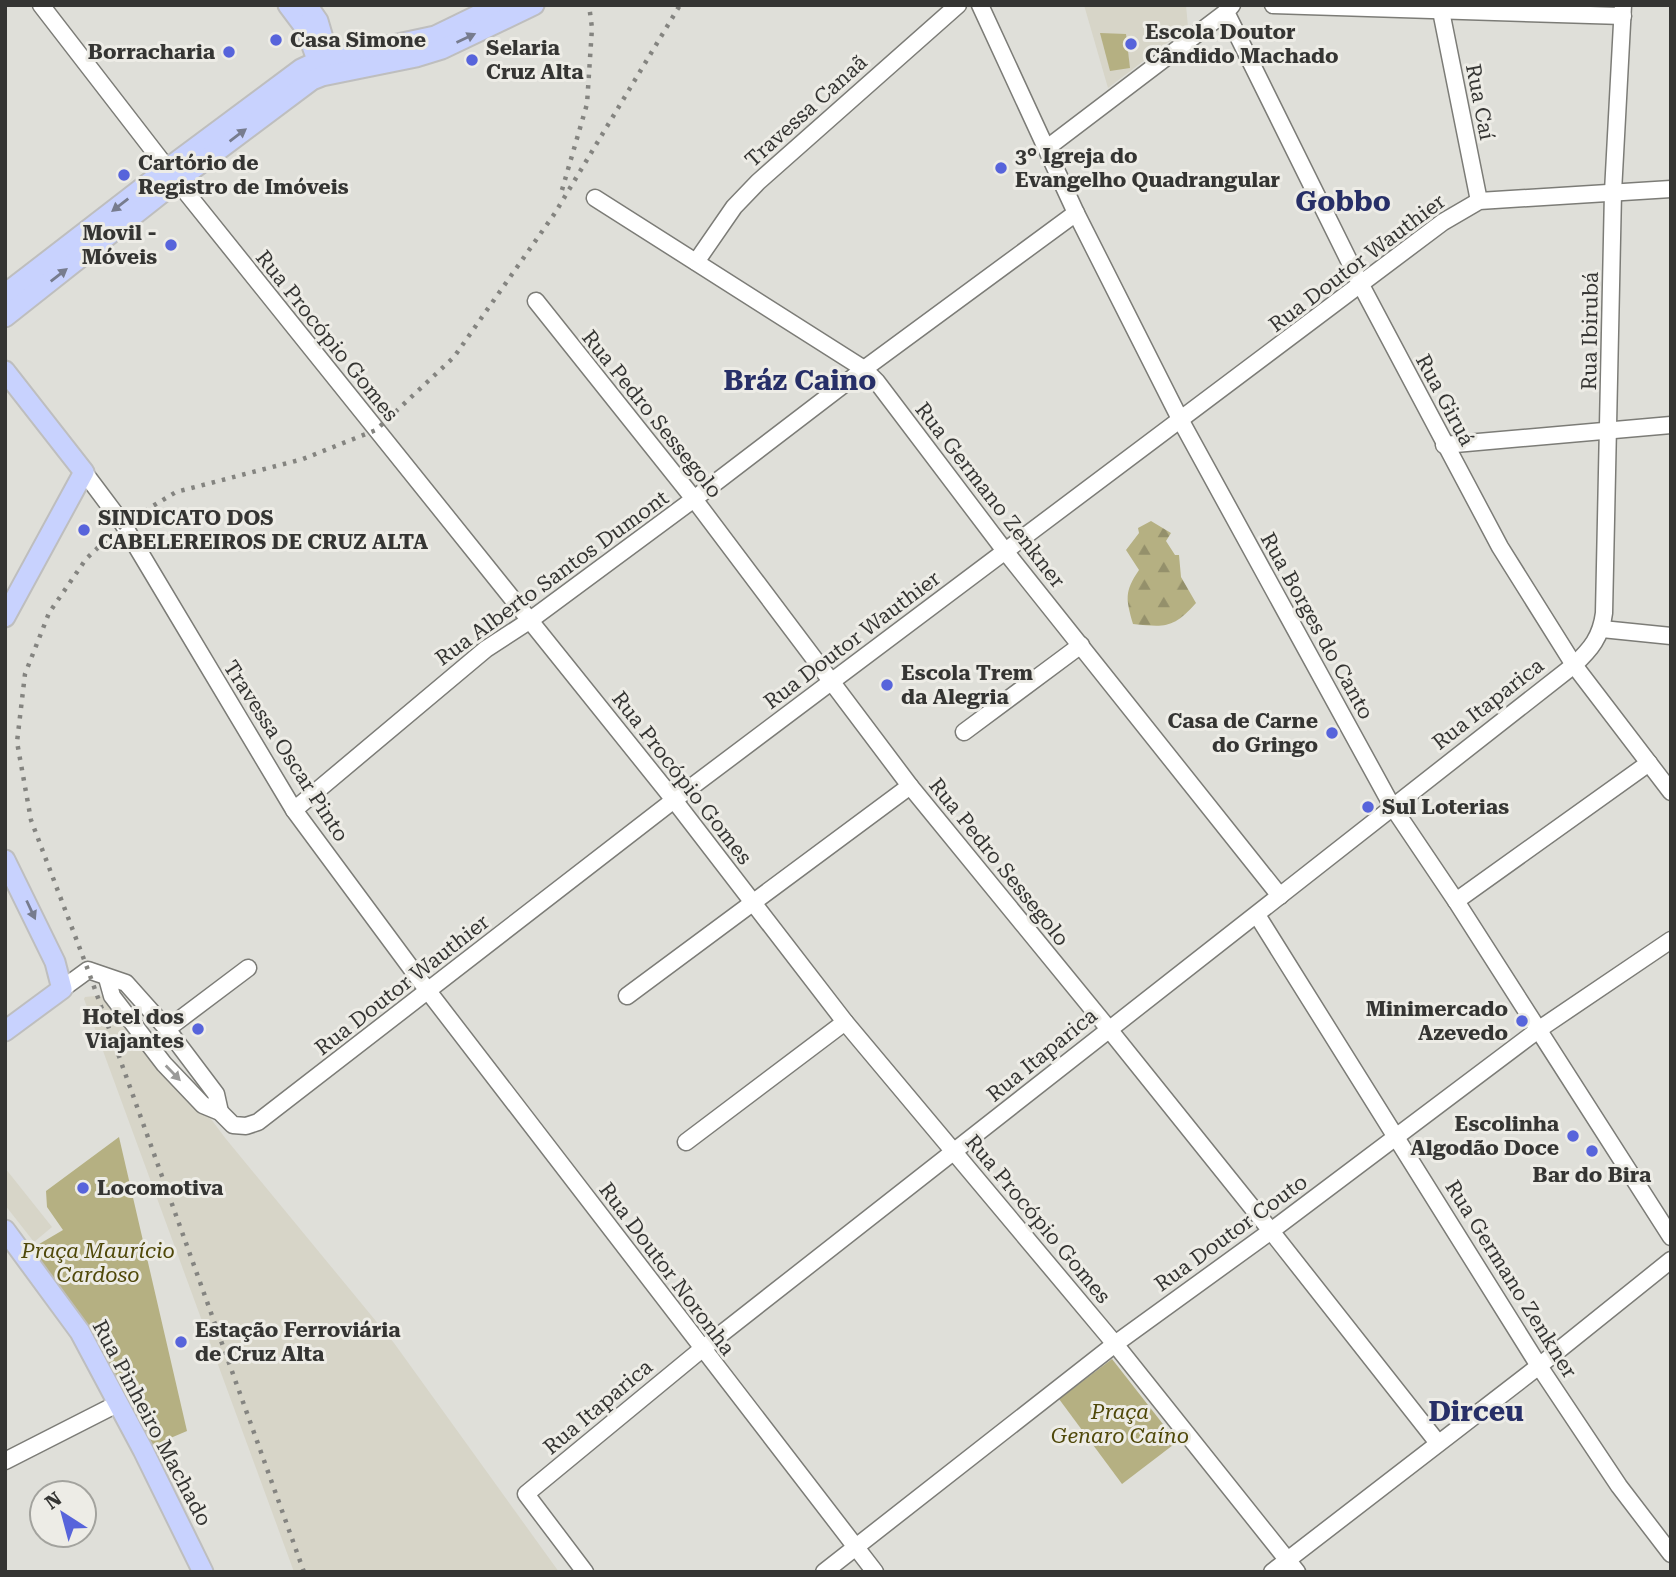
<svg xmlns="http://www.w3.org/2000/svg" width="1676" height="1577" font-family="'Roboto Serif',serif">
<style>
.built{fill:#d7d5c8}
.forest{fill:url(#forest-firs)}
.park{fill:#b5b082}
.lines{fill:none;stroke-linecap:round;stroke-linejoin:round}
.minor-casing{stroke:#7c7c77;stroke-width:19}
.major-casing{stroke:#bebebe;stroke-width:23}
.minor{stroke:#fff;stroke-width:16}
.major{stroke:#c8d2fe;stroke-width:19}
.rail{stroke:#848480;stroke-width:4.5;stroke-dasharray:3.5 7;stroke-linecap:butt}
.oneway{fill:#777c8e}
.oneway2{fill:#9a9a99}
.poi-dot{fill:#5764db;stroke:#edece6;stroke-width:2.5}
.labels{text-anchor:middle;stroke-width:6;stroke-linejoin:round;paint-order:stroke}
.poi-label{font-size:21px;font-weight:bold;fill:#353533;stroke:#edece6;text-anchor:start}
.street-label{font-size:21px;fill:#353533;stroke:#edece6}
.park-label{font-size:21px;font-style:italic;fill:#4f4809;stroke:#edece6}
.district-label{font-size:28px;font-weight:bold;fill:#272f68;stroke:#edece6}
</style>
<defs>
<pattern id="forest-firs" width="22" height="20" patternUnits="userSpaceOnUse" patternTransform="scale(1.75)"><rect width="22" height="20" fill="#b5b082"/><path d="M5 1l3.5 6h-7zM16 11l3.5 6h-7z" fill="#94906b"/></pattern>
</defs>
<rect width="100%" height="100%" fill="#dfdfd9"/>
<g class="built">
<polygon points="1084,5 1186,5 1188,27 1108,88"/>
<polygon points="117,994 226,1139 394,1343 559,1572 294,1572 84,999 85,997"/>
<polygon points="5,1168 52,1227 34,1242 5,1205"/>
</g>
<path class="forest" d="M1151,521l20,12 -5,8 9,14h4l2,22 15,26c-23,26 -31,24 -63,21 -7,-25 -9,-32 6,-54l-13,-20 13,-17 -1,-5z"/>
<g class="park">
<polygon points="1100,33 1126,34 1130,68 1110,71"/>
<polygon points="119,1137 187,1431 147,1448 29,1250 63,1230 47,1207 46,1191"/>
<polygon points="1112,1359 1177,1442 1122,1484 1059,1399"/>
</g>
<g class="lines">
<defs>
<g id="minor">
<polyline points="41,5 177,181 674,800 845,1022 1115,1344 1297,1572"/>
<polyline points="980,5 1076,213 1181,421 1392,806 1456,901 1671,1237"/>
<polyline points="1232,5 1226,12 1361,285 1500,547 1574,665 1671,792"/>
<polyline points="1273,5 1623,16"/>
<polyline points="1441,11 1479,201"/>
<polyline points="1047,148 1226,12"/>
<polyline points="595,198 864,369 877,382 1005,551 1280,896"/>
<polyline points="696,262 734,207 758,182 958,5"/>
<polyline points="536,301 694,499 910,786 1108,1028 1271,1231 1438,1443"/>
<polyline points="1444,445 1671,425"/>
<polyline points="84,472 123,524 294,810 428,991 875,1572"/>
<polyline points="1602,629 1671,636"/>
<polyline points="964,732 1081,645"/>
<polyline points="294,810 486,649 529,621 694,499 864,369 1076,213"/>
<polyline points="1456,901 1649,763"/>
<polyline points="1257,915 1539,1366 1619,1486 1671,1554"/>
<polyline points="107,978 112,996 164,1064 203,1105 220,1112 233,1125 246,1126 258,1122 674,800 1443,222 1479,201 1671,189"/>
<polyline points="62,989 88,970 126,983 167,1029 216,1094 220,1112"/>
<polyline points="627,996 910,786"/>
<polyline points="167,1029 248,968"/>
<polyline points="686,1142 845,1022"/>
<polyline points="5,1461 117,1404"/>
<path d="M585,1572l-59,-78 176,-145 872,-684c17,-16 27,-28 30,-52l9,-421 10,-187"/>
<polyline points="824,1572 1115,1344 1271,1231 1538,1030 1671,940"/>
<polyline points="1272,1572 1539,1366 1671,1260"/>
</g>
<g id="major">
<polyline points="288,5 306,29 321,71"/>
<polyline points="307,5 318,21 328,55"/>
<polyline points="5,294 168,168 301,69 318,61 435,36 499,5"/>
<polyline points="5,317 177,181 312,80 322,76 416,57 442,49 534,5"/>
<polyline points="5,371 84,472 5,617"/>
<polyline points="5,860 55,962 62,989 5,1031"/>
<polyline points="5,1230 80,1332 143,1450 203,1572"/>
</g>
</defs>
<use href="#minor" class="minor-casing"/>
<use href="#major" class="major-casing"/>
<use href="#minor" class="minor"/>
<use href="#major" class="major"/>
<g class="rail">
<polyline points="562,190 587,104 592,28 589,5"/>
<polyline points="304,1572 88,970 31,820 17,742 25,674 49,613 86,559 123,524 176,492 303,459 376,430 454,357 555,213 680,5"/>
</g>
</g>
<defs><path id="oneway-solid" d="M-6-.8H1V-3.2L6.5 0L1 3.2V.8H-6Z" transform="scale(1.75)"/></defs>
<g class="oneway">
<use href="#oneway-solid" transform="translate(466 38) rotate(-25)"/>
<use href="#oneway-solid" transform="translate(238 135) rotate(-37)"/>
<use href="#oneway-solid" transform="translate(120 205) rotate(142)"/>
<use href="#oneway-solid" transform="translate(59 275) rotate(-38)"/>
<use href="#oneway-solid" transform="translate(31 910) rotate(65)"/>
</g>
<use class="oneway2" href="#oneway-solid" transform="translate(173 1073) rotate(46)"/>
<g class="poi-dot">
<circle cx="276" cy="40" r="7"/>
<circle cx="1131" cy="44" r="7"/>
<circle cx="229" cy="52" r="7"/>
<circle cx="472" cy="60" r="7"/>
<circle cx="1001" cy="168" r="7"/>
<circle cx="124" cy="175" r="7"/>
<circle cx="171" cy="245" r="7"/>
<circle cx="84" cy="530" r="7"/>
<circle cx="887" cy="685" r="7"/>
<circle cx="1332" cy="733" r="7"/>
<circle cx="1368" cy="807" r="7"/>
<circle cx="1522" cy="1021" r="7"/>
<circle cx="198" cy="1029" r="7"/>
<circle cx="1573" cy="1136" r="7"/>
<circle cx="1592" cy="1151" r="7"/>
<circle cx="83" cy="1188" r="7"/>
<circle cx="181" cy="1342" r="7"/>
</g>
<g class="labels">
<g class="poi-label">
<text x="1145" y="39">Escola Doutor<tspan x="1145" dy="24">Cândido Machado</tspan></text>
<text x="290" y="47">Casa Simone</text>
<text x="486" y="55">Selaria<tspan x="486" dy="24">Cruz Alta</tspan></text>
<text x="215" y="59" text-anchor="end">Borracharia</text>
<text x="1015" y="163">3° Igreja do<tspan x="1015" dy="24">Evangelho Quadrangular</tspan></text>
<text x="138" y="170">Cartório de<tspan x="138" dy="24">Registro de Imóveis</tspan></text>
<text x="157" y="240" text-anchor="end">Movil -<tspan x="157" dy="24">Móveis</tspan></text>
<text x="98" y="525">SINDICATO DOS<tspan x="98" dy="24">CABELEREIROS DE CRUZ ALTA</tspan></text>
<text x="901" y="680">Escola Trem<tspan x="901" dy="24">da Alegria</tspan></text>
<text x="1318" y="728" text-anchor="end">Casa de Carne<tspan x="1318" dy="24">do Gringo</tspan></text>
<text x="1382" y="814">Sul Loterias</text>
<text x="1508" y="1016" text-anchor="end">Minimercado<tspan x="1508" dy="24">Azevedo</tspan></text>
<text x="184" y="1024" text-anchor="end">Hotel dos<tspan x="184" dy="24">Viajantes</tspan></text>
<text x="1559" y="1131" text-anchor="end">Escolinha<tspan x="1559" dy="24">Algodão Doce</tspan></text>
<text x="1592" y="1182" text-anchor="middle">Bar do Bira</text>
<text x="97" y="1195">Locomotiva</text>
<text x="195" y="1337">Estação Ferroviária<tspan x="195" dy="24">de Cruz Alta</tspan></text>
</g>
<g class="street-label">
<text transform="translate(1480 102) rotate(79)" y="7">Rua Caí</text>
<text transform="translate(806 111) rotate(-42)" y="7">Travessa Canaã</text>
<text transform="translate(1357 263) rotate(-37)" y="7">Rua Doutor Wauthier</text>
<text transform="translate(1590 331) rotate(-89)" y="7">Rua Ibirubá</text>
<text transform="translate(327 336) rotate(51)" y="7">Rua Procópio Gomes</text>
<text transform="translate(1445 400) rotate(62)" y="7">Rua Giruá</text>
<text transform="translate(652 414) rotate(51)" y="7">Rua Pedro Sessegolo</text>
<text transform="translate(990 495) rotate(52)" y="7">Rua Germano Zenkner</text>
<text transform="translate(552 578) rotate(-36)" y="7">Rua Alberto Santos Dumont</text>
<text transform="translate(1317 626) rotate(61)" y="7">Rua Borges do Canto</text>
<text transform="translate(852 640) rotate(-37)" y="7">Rua Doutor Wauthier</text>
<text transform="translate(1488 704) rotate(-38)" y="7">Rua Itaparica</text>
<text transform="translate(286 751) rotate(57)" y="7">Travessa Oscar Pinto</text>
<text transform="translate(682 778) rotate(52)" y="7">Rua Procópio Gomes</text>
<text transform="translate(999 862) rotate(51)" y="7">Rua Pedro Sessegolo</text>
<text transform="translate(402 985) rotate(-38)" y="7">Rua Doutor Wauthier</text>
<text transform="translate(1042 1055) rotate(-39)" y="7">Rua Itaparica</text>
<text transform="translate(1038 1219) rotate(50)" y="7">Rua Procópio Gomes</text>
<text transform="translate(1231 1233) rotate(-36)" y="7">Rua Doutor Couto</text>
<text transform="translate(667 1269) rotate(53)" y="7">Rua Doutor Noronha</text>
<text transform="translate(1511 1279) rotate(58)" y="7">Rua Germano Zenkner</text>
<text transform="translate(598 1407) rotate(-40)" y="7">Rua Itaparica</text>
<text transform="translate(152 1423) rotate(62)" y="7">Rua Pinheiro Machado</text>
</g>
<g class="park-label">
<text x="98" y="1258">Praça Maurício<tspan x="98" dy="24">Cardoso</tspan></text>
<text x="1120" y="1419">Praça<tspan x="1120" dy="24">Genaro Caíno</tspan></text>
</g>
<g class="district-label">
<text x="1343" y="211">Gobbo</text>
<text x="800" y="390">Bráz Caino</text>
<text x="1476" y="1421">Dirceu</text>
</g>
</g>
<rect width="1676" height="1577" fill="none" stroke="#353533" stroke-width="14"/>
<g transform="translate(63 1514) rotate(324)"><circle r="33" fill="#edece6" stroke="#a3a39e" stroke-width="2"/>
<path d="M0-5L12 26L0 18L-12 26Z" fill="#5764db"/>
<text y="-10" font-size="19" font-weight="bold" text-anchor="middle" fill="#353533">N</text>
</g>
</svg>
